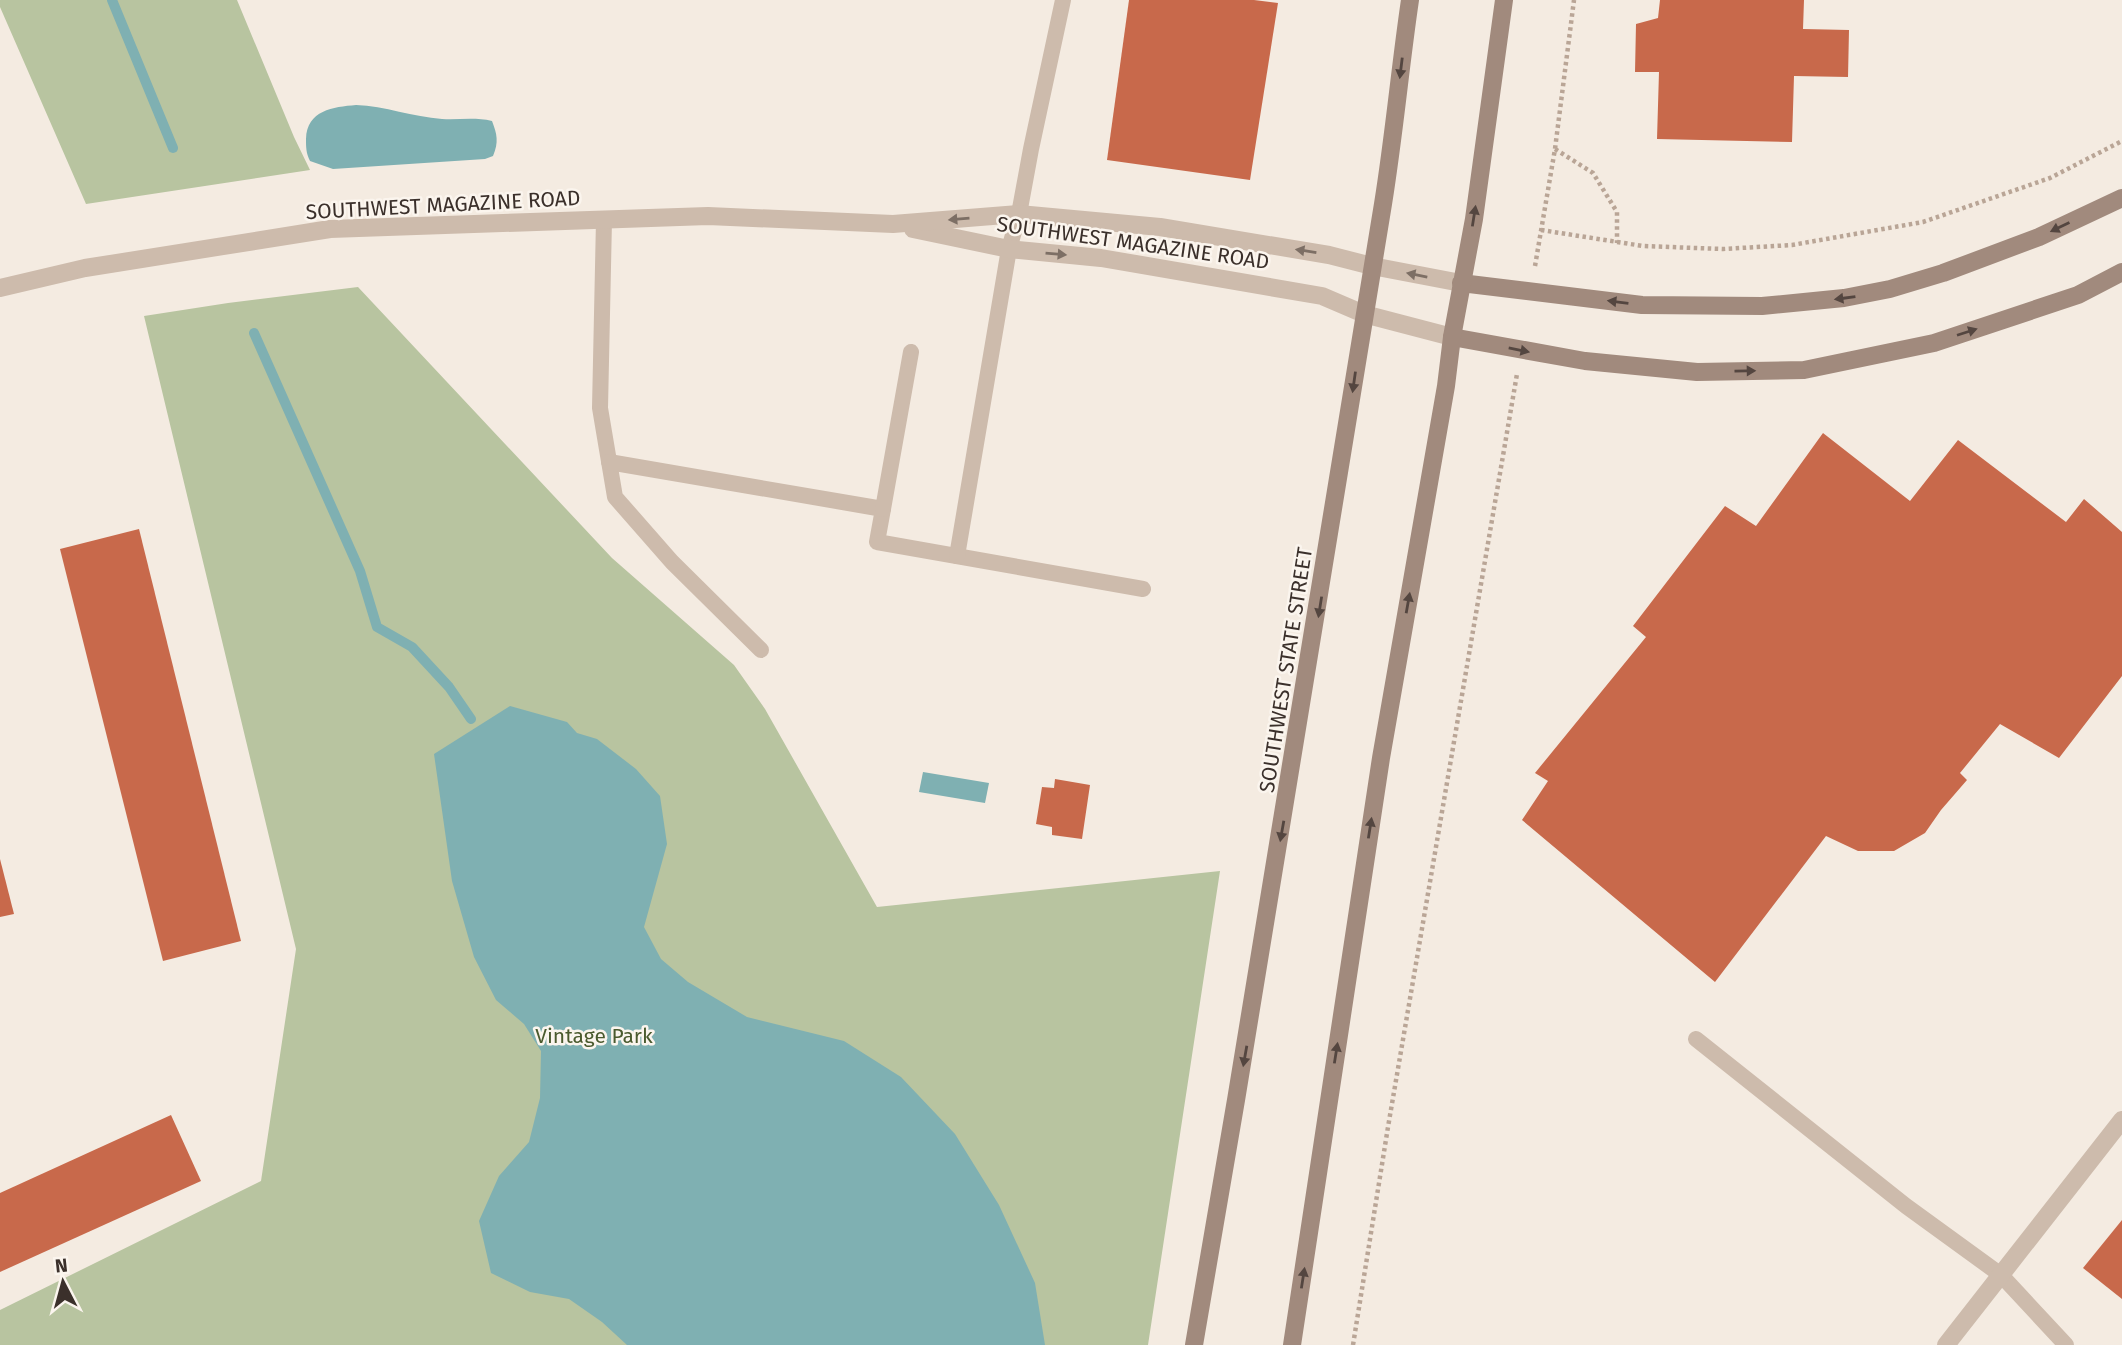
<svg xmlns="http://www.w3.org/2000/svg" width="2122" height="1345" font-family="'Fira Sans',sans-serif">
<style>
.green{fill:#b8c4a0}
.water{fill:#7fb0b2}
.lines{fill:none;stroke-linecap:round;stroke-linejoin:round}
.stream{stroke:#7fb0b2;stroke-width:10}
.building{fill:#c8694b}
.path{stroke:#b9a596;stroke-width:4.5;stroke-dasharray:3.5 3.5;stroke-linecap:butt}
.service{stroke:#cdbbac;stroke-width:16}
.minor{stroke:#cdbbac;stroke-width:18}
.tertiary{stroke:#cdbbac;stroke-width:18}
.secondary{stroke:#a18a7d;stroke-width:18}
.oneway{fill:#544640}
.oneway2{fill:#7d6f65}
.labels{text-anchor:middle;stroke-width:5;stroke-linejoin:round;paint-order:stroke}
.street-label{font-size:21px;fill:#3b302b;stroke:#fbf5ee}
.park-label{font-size:21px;fill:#4a5a2e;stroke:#fbf5ee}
</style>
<rect width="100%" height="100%" fill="#f4ebe1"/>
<g class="green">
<polygon points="0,0 237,0 294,137 310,170 86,204 0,7"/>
<polygon points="358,287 612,558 734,665 765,709 877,907 1220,871 1148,1345 0,1345 0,1310 261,1181 296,949 144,316 228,303"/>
</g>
<g class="water">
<path d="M356,105c29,1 57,12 86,14 17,1 33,-2 50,2 5,13 7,21 1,35l-8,3 -152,10 -23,-8c-4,-8 -4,-14 -4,-22 1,-29 27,-32 50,-34z"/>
<polygon points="510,706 567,722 577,733 597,739 636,769 660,796 667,844 644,927 661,959 688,982 747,1017 844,1041 901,1077 955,1134 999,1205 1035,1283 1045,1345 627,1345 602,1322 569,1299 530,1292 491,1273 479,1221 499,1176 529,1142 540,1098 541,1051 524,1024 496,1000 474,957 452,881 434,754"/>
<polygon points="923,772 989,783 985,803 919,792"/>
</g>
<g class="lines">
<g class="stream">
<polyline points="112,0 173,148"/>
<polyline points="254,333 360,571 377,627 412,647 449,687 471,719"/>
</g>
</g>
<g class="building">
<polygon points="1129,0 1254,0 1278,3 1250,180 1107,160"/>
<polygon points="1660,0 1804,0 1803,29 1849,30 1848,77 1794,76 1792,142 1657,139 1659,72 1635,72 1636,24 1658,18"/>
<polygon points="1823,433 1910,501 1958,440 2066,522 2084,499 2122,532 2122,676 2059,758 2000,724 1960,773 1967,780 1941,810 1925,833 1894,851 1858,851 1826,836 1715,982 1522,820 1548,781 1535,773 1646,637 1633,626 1725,506 1756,526"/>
<polygon points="139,529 241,941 163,961 60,549"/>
<polygon points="1055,779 1090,785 1082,839 1052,835 1052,827 1036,824 1042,787 1054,788"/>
<polygon points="0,859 14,914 0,917"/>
<polygon points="171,1115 201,1181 0,1272 0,1193"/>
<polygon points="2122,1220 2122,1299 2083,1268"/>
</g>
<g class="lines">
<g class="path">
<polyline points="1555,149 1593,173 1617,212 1617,243"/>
<polyline points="1541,230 1643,246 1723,249 1792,245 1923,222 2050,178 2122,141"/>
<polyline points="1535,266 1555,149 1574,0"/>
<polyline points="1353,1345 1388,1127 1517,374"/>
</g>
<g class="service">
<polyline points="604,220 600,408 615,497 672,562 761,650"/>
<polyline points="609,462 883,509 877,542 1143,589"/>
<polyline points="883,509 911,352"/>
<polyline points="957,556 1009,249 1019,214 1031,149 1063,0"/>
<polyline points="1696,1039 1906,1206 2001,1275 2066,1345"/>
</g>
<polyline class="minor" points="1946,1345 2122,1120"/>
<g class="tertiary">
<polyline points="913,229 1009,249 1101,258 1322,296 1364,314 1452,337"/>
<polyline points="0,288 85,268 330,229 708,216 893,224 1019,214 1160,227 1329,255 1372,266 1461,283"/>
</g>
<g class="secondary">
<polyline points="1461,283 1642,305 1762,306 1844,298 1890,289 1943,273 2039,237 2122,198"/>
<polyline points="1452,337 1585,361 1697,372 1804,370 1934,343 2078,295 2122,272"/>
<path d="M1194,1345c66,-380 128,-761 189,-1141 11,-68 17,-136 27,-204"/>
<polyline points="1292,1345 1381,758 1446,386 1452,337 1474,219 1504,0"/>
</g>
</g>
<defs><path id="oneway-solid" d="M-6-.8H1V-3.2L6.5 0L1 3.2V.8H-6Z" transform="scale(1.75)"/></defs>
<g class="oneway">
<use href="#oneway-solid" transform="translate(1401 68) rotate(97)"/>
<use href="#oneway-solid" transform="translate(1474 216) rotate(-81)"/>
<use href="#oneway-solid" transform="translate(2060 227) rotate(154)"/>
<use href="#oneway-solid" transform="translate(1845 298) rotate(172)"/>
<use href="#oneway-solid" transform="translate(1618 302) rotate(-173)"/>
<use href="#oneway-solid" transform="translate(1967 332) rotate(-18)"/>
<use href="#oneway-solid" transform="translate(1519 350) rotate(11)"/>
<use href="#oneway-solid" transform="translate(1745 371) rotate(-1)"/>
<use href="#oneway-solid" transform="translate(1354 382) rotate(98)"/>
<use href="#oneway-solid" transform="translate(1408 603) rotate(-80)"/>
<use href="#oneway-solid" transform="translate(1320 607) rotate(99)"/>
<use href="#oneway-solid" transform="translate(1370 828) rotate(-81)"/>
<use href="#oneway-solid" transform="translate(1282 831) rotate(100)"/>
<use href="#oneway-solid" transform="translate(1336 1053) rotate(-81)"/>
<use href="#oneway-solid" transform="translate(1245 1056) rotate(100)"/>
<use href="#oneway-solid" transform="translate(1303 1278) rotate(-81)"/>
</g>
<g class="oneway2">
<use href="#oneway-solid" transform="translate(959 219) rotate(175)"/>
<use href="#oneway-solid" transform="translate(1306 251) rotate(-171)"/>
<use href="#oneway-solid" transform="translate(1056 254) rotate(5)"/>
<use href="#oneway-solid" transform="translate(1417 275) rotate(-169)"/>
</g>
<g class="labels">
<g class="street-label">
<text transform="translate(443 205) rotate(-3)" y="7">SOUTHWEST MAGAZINE ROAD</text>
<text transform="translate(1133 243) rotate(8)" y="7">SOUTHWEST MAGAZINE ROAD</text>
<text transform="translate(1286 670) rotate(-81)" y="7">SOUTHWEST STATE STREET</text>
</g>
<g class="park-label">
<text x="594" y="1043">Vintage Park</text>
</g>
</g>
<g transform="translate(63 1282) rotate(354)" stroke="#fbf5ee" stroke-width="5" paint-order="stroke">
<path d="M0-5L12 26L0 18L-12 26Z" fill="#3b302b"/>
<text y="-10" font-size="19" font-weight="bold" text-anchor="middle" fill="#3b302b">N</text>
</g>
</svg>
